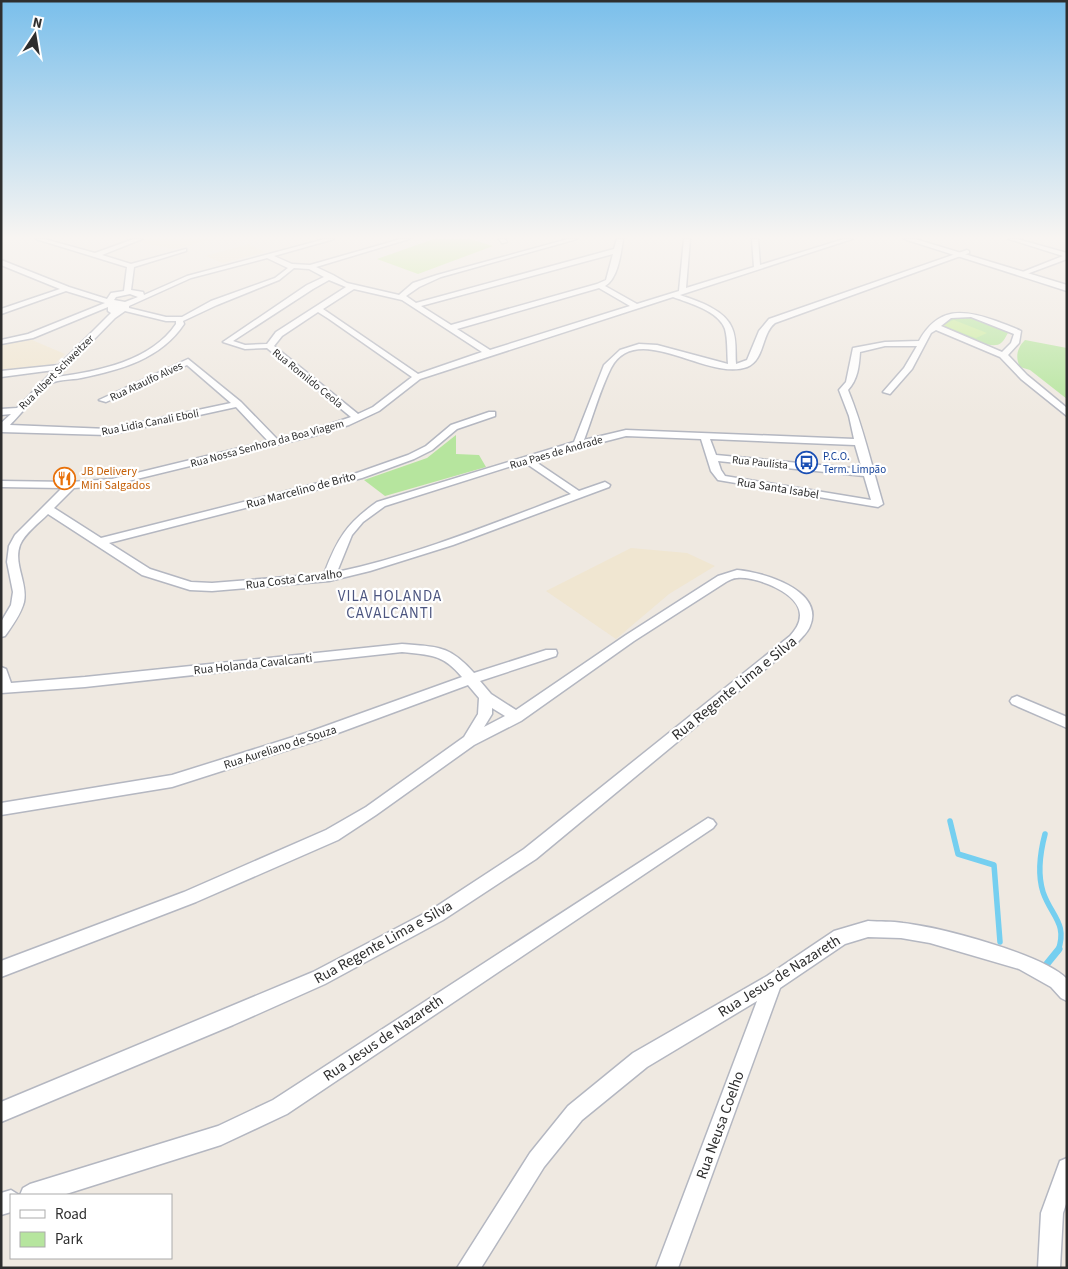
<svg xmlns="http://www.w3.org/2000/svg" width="1068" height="1269" font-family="'Source Sans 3',sans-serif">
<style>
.education{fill:#f0e6d1}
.green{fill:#b6e59e}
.pitch{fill:#c9ec9a}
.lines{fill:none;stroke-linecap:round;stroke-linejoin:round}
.stream-far1{stroke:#75cff0;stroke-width:5.5}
.stream{stroke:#75cff0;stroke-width:7}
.minor-casing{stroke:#b4b7c1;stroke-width:3}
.tertiary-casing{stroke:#b4b7c1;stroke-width:3}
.minor{fill:#fff;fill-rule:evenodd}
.tertiary{fill:#fff;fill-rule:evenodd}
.labels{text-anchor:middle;stroke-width:4.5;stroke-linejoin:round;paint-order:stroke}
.far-street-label{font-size:11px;fill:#2e2e2e;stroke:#fff}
.far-transit-label{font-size:11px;fill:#164399;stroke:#fff;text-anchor:start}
.food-label{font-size:12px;fill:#c56008;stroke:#fff;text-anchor:start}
.street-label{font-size:12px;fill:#2e2e2e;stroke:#fff}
.quarter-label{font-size:15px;letter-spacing:1px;fill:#4d5680;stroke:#fff}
.near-street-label{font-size:15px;fill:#2e2e2e;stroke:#fff}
</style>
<rect width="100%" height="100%" fill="#efe9e1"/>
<g class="education">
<polygon points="145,239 213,239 174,249 138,242"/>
<polygon points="249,244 265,252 223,263 205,256"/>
<polygon points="32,340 65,354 53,365 1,371 1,344"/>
<polygon points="631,548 687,553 715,566 669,594 616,639 546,591"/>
</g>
<g class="green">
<path d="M951,316c17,1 46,3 57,17 -2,3 -4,8 -7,10 -10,9 -50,-13 -62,-18z"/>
<path d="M1025,340l42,8v51l-37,-29 -10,-3c-5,-10 -3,-19 5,-27z"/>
<polygon points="456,435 456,454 479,455 486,467 385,496 364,480 427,458"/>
</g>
<g class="pitch">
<polygon points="434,239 470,239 493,246 418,274 377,259"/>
<polygon points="954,320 987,333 976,338 942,325"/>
</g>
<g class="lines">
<g class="stream-far1">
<polyline points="950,821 958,854 994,865 1000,942"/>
<path d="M1045,834c-5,19 -8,39 -2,58 8,24 25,31 15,59"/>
</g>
<polyline class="stream" points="1046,965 1059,949"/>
<defs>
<g id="minor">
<path d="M36,239h8l51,14 39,-14h8l-40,16 29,9 55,-15v2l-52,16 -3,23 12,2 1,3 43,-19 138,-37h9l-60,17 18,8 18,1 91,-26h8l-93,28 17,8 14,8 52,12 14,-12 24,-8 131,-36h9l-136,38 -22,10 -13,9 10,7 198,-54 3,-10h6c-2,14 -5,40 -18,47l32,18 42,-13 5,-52h6l-4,49 68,-21 -2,-28h6l2,26 84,-26h8l-172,56c18,6 45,15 52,33 5,11 3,25 4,36l11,-4 12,-29 10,-12 198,-69 2,1v2l-194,70c-14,11 -10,37 -28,44 -39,15 -110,-48 -136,1 -11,22 -18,48 -27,72l42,-10 228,9 -5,-23 -10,-26 7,-8 7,-34 32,-6 34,-1c19,-34 44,-32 77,-20 8,3 17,6 25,10l-2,12 -11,12 19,20 40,33v8l-46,-37 -21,-22 -64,-27 -5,3 -19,36 -22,25 -7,-2 21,-24 13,-22h-32l-25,6c-1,14 -2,27 -12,38 15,36 24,77 35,114l-5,3 -160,-27 -7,-9 -10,-32 -75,-3 -93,24 46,31 26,-9 5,3 -1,2 -156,58 -83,26 -41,10 -117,10 -22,-1 -48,-15 -94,-61c-9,9 -23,19 -28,31 -7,19 8,38 4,57 -3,12 -12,24 -19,34l-4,1v-15l10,-17 2,-13 -6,-30 2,-16 6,-11 47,-47 -61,-1v-6l70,1 41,-3 156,-38 -32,-34 -128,28 -107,-3v-9l10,-9 -10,1v-6l16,-1 37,-38 -53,7v-6l58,-6 52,-52 -3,-2v-4l-75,31 -32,6v-4l27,-6 77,-31 -39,-12 -65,23v-5l59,-20 -59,-24v-5l68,27 38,12 4,-6 13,-2 3,-24zM613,254l-7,26 -9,4 -146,41 -30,-19zM267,258l21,10 -13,10 -64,23 -29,16h-16l-37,-9v-2l62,-28zM294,268l15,1 15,8 -17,8 -84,57 22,7 22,-1 84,69 -44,15 -30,7 -36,-37 -53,-43 -89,41 7,2 81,-37 44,38 -123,26 -98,-4c9,-9 30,-35 40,-41 7,-5 22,-4 31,-6 39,-8 80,-19 103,-54l-1,-3 34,-16 62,-25zM329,280l17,7 -70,45 -9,12 -22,1 -12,-4 80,-52zM599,288l31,18 -140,44 -33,-21zM354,289l48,11 80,52 -64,22 -95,-65zM130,294l8,3 -13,5 -11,-2 2,-3zM673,297c16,6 46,14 52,32 3,11 2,24 3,35l-71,-19 -18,-1 -19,6 -16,15 -30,77 -197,60c-30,21 -40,37 -53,72l-112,9 -21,-1 -41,-13 -41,-26 253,-65 52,-19 18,-9 25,-21 38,-13v-4h-6l-38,13 -25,21 -18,9 -54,19 -253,64 -47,-30 20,-20 38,-3 201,-49 36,-11 30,-14 41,-32zM125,311l41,10h10v3c-25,37 -77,47 -119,53l58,-59zM318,312l11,7 83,58 -39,30 -15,7 -84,-68 8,-10zM971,317l43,17 -3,9 -9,9 -61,-26 10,-8zM710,439l145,6 7,24 -146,-14zM718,461l146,15 7,24 -146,-24 -4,-6zM524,462l47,32c-77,29 -154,61 -234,78l15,-37 11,-13 22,-16z"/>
<polygon points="499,239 505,239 507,242 502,243"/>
<polygon points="1009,239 1017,239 1067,253 1067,259 1024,275 1020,275 1020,273 1063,256"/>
<path d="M737,570c25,2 88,20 73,56 -2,6 -8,11 -12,16l-262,217 -93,61 -118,64 -92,41 -232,97v-20l312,-130 118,-62 93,-61 266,-213c5,-6 10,-12 10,-21 0,-22 -44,-39 -63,-37 -4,0 -7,2 -11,4l-92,59 -113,80 -47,24 -98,70 -38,25 -142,62 -195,75v-16l183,-69 142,-62 40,-23 98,-70 14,-23 1,-16 -11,-13 -149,55 -147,47 -171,28v-12l171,-28 137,-43 153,-55c-19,-23 -32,-22 -60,-25l-317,35 -84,6v-26l5,2 5,14 74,-6 317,-33c36,3 47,1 72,29l72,-23h10l1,3 -1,3 -76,25 11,13 25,16 110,-75 92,-59zM492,708l13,8 -21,11 8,-13z"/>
<polygon points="1017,696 1067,717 1067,728 1012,704 1010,701 1012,698"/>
<polygon points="708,818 713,820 716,824 713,828 287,1114 221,1145 63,1195 20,1195 23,1188 30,1184 218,1126 273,1100"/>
<path d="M868,921c12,1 24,0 35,2 36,4 140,31 164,56v22l-6,-3 -10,-11 -32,-18 -89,-26 -29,-5 -33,-1 -23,7 -65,44 -102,280h-22l101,-267 -110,66 -65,53 -38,47 -63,101h-24l73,-115 38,-47 65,-53 134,-77 67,-45z"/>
<polygon points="1067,1158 1067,1201 1063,1213 1060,1268 1038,1268 1041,1213 1060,1161"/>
<polygon points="11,1190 19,1195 11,1195 11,1212 1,1215 1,1193"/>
</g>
<polygon id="tertiary" points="904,239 915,239 1067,285 1067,291"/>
</defs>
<use href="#minor" class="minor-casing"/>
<use href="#tertiary" class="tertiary-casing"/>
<use href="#minor" class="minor"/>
<use href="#tertiary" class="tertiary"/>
</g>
<linearGradient id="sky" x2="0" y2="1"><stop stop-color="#7abfeb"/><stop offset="0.57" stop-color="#f8f5f2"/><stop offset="1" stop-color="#f8f5f2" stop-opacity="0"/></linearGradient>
<rect width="1068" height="416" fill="url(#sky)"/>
<defs>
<symbol id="bus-ring" viewBox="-11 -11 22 22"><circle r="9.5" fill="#fff" stroke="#1a4fb4" stroke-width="1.5"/><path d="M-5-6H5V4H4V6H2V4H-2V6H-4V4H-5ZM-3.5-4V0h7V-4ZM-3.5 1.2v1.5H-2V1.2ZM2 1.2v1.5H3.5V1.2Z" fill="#1a4fb4"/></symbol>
<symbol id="restaurant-ring" viewBox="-11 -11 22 22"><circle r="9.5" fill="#fff" stroke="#e8710a" stroke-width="1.5"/><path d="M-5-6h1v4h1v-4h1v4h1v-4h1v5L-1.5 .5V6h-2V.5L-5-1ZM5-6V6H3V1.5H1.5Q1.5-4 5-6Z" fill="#e8710a"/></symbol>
</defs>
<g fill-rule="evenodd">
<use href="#bus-ring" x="794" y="450" width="25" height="25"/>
<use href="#restaurant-ring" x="52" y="466" width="25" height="25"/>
</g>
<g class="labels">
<g class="far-street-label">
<text transform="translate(56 372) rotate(-45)" y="4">Rua Albert Schweitzer</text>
<text transform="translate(308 378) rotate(39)" y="4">Rua Romildo Ceola</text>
<text transform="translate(146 381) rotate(-25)" y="4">Rua Ataulfo Alves</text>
<text transform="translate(150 422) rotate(-11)" y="4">Rua Lidia Canali Eboli</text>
<text transform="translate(267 443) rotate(-15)" y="4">Rua Nossa Senhora da Boa Viagem</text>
<text transform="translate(556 452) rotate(-16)" y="4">Rua Paes de Andrade</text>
<text transform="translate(760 462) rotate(6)" y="4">Rua Paulista</text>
</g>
<g class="far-transit-label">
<text x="823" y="460">P.C.O.<tspan x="823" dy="13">Term. Limpão</tspan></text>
</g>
<g class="food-label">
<text x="81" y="475">JB Delivery<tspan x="81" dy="14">Mini Salgados</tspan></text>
</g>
<g class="street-label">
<text transform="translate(778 488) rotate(9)" y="4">Rua Santa Isabel</text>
<text transform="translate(301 490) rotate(-15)" y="4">Rua Marcelino de Brito</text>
<text transform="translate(294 579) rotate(-7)" y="4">Rua Costa Carvalho</text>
<text transform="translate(253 664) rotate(-6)" y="4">Rua Holanda Cavalcanti</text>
<text transform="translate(280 747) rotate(-18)" y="4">Rua Aureliano de Souza</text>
</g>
<g class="quarter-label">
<text x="390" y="601">VILA HOLANDA<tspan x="390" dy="17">CAVALCANTI</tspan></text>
</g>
<g class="near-street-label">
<text transform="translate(734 688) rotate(-39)" y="5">Rua Regente Lima e Silva</text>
<text transform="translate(383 942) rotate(-29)" y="5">Rua Regente Lima e Silva</text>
<text transform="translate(779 976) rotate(-32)" y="5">Rua Jesus de Nazareth</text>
<text transform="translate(383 1038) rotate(-34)" y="5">Rua Jesus de Nazareth</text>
<text transform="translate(720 1125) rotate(-70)" y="5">Rua Neusa Coelho</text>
</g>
</g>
<rect width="1068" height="1269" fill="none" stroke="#2e2e2e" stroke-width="5"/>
<rect x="10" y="1194" width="162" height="65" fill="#ffffff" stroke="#ababab"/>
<rect x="20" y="1210" width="25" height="8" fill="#ffffff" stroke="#ababab"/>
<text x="55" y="1219" font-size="15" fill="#2e2e2e">Road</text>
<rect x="20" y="1232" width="25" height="15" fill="#b6e59e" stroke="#ababab"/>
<text x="55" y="1244" font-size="15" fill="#2e2e2e">Park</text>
<g transform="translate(35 35) rotate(12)" stroke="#ffffff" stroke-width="4" paint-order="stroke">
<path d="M0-4L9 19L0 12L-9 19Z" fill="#2e2e2e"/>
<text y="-8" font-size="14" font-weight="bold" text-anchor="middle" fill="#2e2e2e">N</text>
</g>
</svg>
